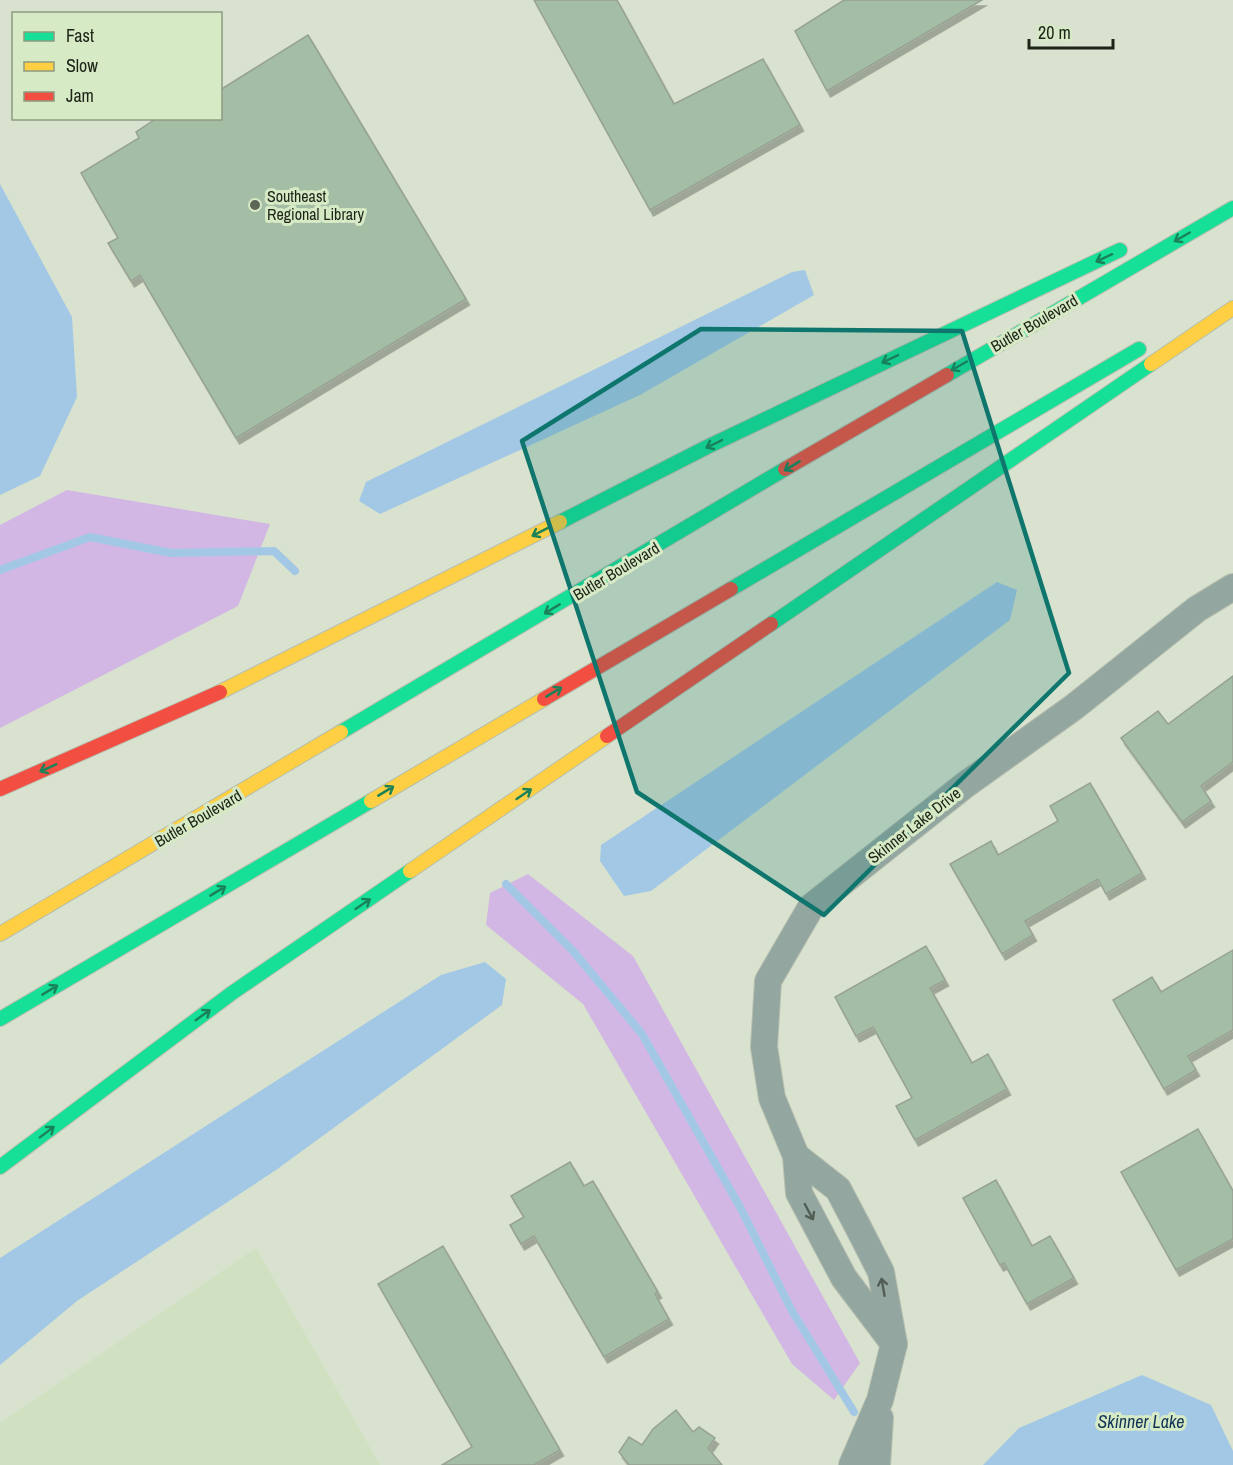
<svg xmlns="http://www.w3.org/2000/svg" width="1233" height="1465" font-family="'Archivo Narrow',sans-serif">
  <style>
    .built { fill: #d0e1c1 }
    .forest { fill: #d2b7e4 }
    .water { fill: #a3c8e6 }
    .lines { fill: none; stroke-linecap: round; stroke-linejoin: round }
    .stream { stroke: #a3c8e6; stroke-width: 8 }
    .building { fill: #a4bea5; stroke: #97a194; stroke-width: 1.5; filter: url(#shadow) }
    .street-casing { stroke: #b6beaf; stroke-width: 28 }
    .fast-casing { stroke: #b6beaf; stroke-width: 16 }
    .slow-casing { stroke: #b6beaf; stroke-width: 16 }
    .jam-casing { stroke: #b6beaf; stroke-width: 16 }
    .street { stroke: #93a6a0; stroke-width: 26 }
    .fast { stroke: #16e098; stroke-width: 14 }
    .slow { stroke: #ffcf43; stroke-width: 14 }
    .jam { stroke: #f24e42; stroke-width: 14 }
    .oneway { stroke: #1a8258 }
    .oneway2 { stroke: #525e55 }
    .marked { fill: #0f766e; fill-opacity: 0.2; stroke: #0f766e; stroke-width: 4.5; stroke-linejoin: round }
    .poi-dot { fill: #5e6657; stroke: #d7eac6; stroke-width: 2 }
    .labels { text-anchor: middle; stroke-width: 6; stroke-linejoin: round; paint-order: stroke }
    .poi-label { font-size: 16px; fill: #1d2417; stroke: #d7eac6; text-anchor: start }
    .street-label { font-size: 16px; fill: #1d2417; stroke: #d7eac6 }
    .water-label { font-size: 18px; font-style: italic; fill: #113455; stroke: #d7eac6 }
  </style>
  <defs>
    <filter id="shadow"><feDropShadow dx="3.5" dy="6" stdDeviation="0" flood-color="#0004"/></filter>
  </defs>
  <rect width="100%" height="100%" fill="#d8e2ce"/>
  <path class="built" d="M 256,1248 L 380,1465 L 0,1465 L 0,1423 Z"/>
  <g class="forest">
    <path d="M 67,490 L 270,524 L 238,606 L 0,728 L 0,525 Z"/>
    <path d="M 528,874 L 633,956 L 860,1363 L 834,1400 L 792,1364 L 583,1004 L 486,925 L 490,893 Z"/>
  </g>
  <g class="water">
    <path d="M 0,184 L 72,317 L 77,397 L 40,476 L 0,495 Z"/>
    <path d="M 805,270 L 814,295 L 640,395 L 380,514 L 359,501 L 366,482 L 792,272 Z"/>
    <path d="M 997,582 L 1017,590 L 1010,620 L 651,891 L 624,896 L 600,861 L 601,845 Z"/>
    <path d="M 485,962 L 506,979 L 502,1005 L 276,1170 L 77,1301 L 0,1365 L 0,1258 L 441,975 Z"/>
    <path d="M 1142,1375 L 1211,1405 L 1233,1451 L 1233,1465 L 983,1465 L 1019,1428 Z"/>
  </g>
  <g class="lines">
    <g class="stream">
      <path d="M 0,570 L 90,537 L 171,553 L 274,551 L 295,571"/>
      <path d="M 506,884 L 573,951 L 642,1034 L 740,1207 L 792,1311 L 854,1412"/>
    </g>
  </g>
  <g class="building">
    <path d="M 534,0 L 617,0 L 674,104 L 763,59 L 800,125 L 650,210 Z"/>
    <path d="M 844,0 L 982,0 L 827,91 L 795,31 Z"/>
    <path d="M 308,35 L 466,299 L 236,438 L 140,275 L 131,281 L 108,243 L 118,238 L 81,173 L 139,138 L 136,132 L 157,118 L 220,118 L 220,90 Z"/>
    <path d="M 1233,676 L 1233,762 L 1201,786 L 1211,801 L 1182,822 L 1121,738 L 1158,711 L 1168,724 Z"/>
    <path d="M 1090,783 L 1142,873 L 1106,894 L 1098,879 L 1025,921 L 1033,935 L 1002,954 L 950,864 L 991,841 L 998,855 L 1058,821 L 1050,806 Z"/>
    <path d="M 926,946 L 945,980 L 930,988 L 972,1063 L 988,1054 L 1007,1089 L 915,1140 L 896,1106 L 912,1098 L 873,1027 L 856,1036 L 835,997 Z"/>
    <path d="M 1233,950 L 1233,1030 L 1188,1056 L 1196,1070 L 1164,1089 L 1113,1000 L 1152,977 L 1161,992 Z"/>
    <path d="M 1198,1129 L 1233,1191 L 1233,1239 L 1176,1270 L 1121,1172 Z"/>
    <path d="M 570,1162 L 584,1186 L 593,1181 L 658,1292 L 655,1294 L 669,1319 L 604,1357 L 534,1236 L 521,1244 L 510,1225 L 524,1217 L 511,1196 Z"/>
    <path d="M 996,1180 L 1032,1246 L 1050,1236 L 1074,1278 L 1027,1304 L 1004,1263 L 1000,1265 L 963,1198 Z"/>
    <path d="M 443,1246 L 560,1450 L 534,1465 L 442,1465 L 472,1447 L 378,1284 Z"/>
    <path d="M 676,1410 L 693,1432 L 699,1427 L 715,1438 L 708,1448 L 722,1465 L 629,1465 L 619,1452 L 629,1437 L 642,1445 L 653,1429 Z"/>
  </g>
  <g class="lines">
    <defs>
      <g id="street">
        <path d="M 796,1156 L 838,1189 L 858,1227 L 881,1272 L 894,1344 L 880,1400 L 852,1465"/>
        <path d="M 894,1344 L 844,1278 L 799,1193 L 796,1156 L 772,1098 L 764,1047 L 768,981 L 811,907 L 965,785 L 1074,707 L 1197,609 L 1233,587"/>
        <path d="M 877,1465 L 880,1418"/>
      </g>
      <g id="fast">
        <path d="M 947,375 L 1233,208"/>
        <path d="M 560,522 L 707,447 L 1120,250"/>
        <path d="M 731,589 L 1139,349"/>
        <path d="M 771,624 L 1151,364"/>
        <path d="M 341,732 L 785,469"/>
        <path d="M 0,1019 L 371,801"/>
        <path d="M 0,1167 L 232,993 L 410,871"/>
      </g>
      <g id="slow">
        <path d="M 1151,364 L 1233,308"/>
        <path d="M 220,692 L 560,522"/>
        <path d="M 371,801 L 544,699"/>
        <path d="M 410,871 L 607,736"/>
        <path d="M 0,934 L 341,732"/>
      </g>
      <g id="jam">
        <path d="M 785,469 L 947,375"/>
        <path d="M 544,699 L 731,589"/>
        <path d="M 607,736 L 771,624"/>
        <path d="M 0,789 L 220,692"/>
      </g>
    </defs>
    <use href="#street" class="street-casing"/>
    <use href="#fast" class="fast-casing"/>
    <use href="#slow" class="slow-casing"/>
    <use href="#jam" class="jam-casing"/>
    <use href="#street" class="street"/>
    <use href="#fast" class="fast"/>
    <use href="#slow" class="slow"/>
    <use href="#jam" class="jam"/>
  </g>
  <defs><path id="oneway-shaft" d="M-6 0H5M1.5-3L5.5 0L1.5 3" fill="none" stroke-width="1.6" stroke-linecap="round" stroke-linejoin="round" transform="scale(1.5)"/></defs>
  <g class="oneway">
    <use href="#oneway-shaft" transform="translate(1182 237) rotate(150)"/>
    <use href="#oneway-shaft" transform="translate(1104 258) rotate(155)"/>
    <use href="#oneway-shaft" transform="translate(890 359) rotate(155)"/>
    <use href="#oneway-shaft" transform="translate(959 366) rotate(150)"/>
    <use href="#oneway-shaft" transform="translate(714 444) rotate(154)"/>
    <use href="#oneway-shaft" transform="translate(792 466) rotate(149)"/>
    <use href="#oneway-shaft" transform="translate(540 532) rotate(153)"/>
    <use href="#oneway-shaft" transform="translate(552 609) rotate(149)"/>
    <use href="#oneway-shaft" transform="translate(554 692) rotate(-31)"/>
    <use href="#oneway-shaft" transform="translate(48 768) rotate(156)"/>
    <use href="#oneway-shaft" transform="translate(386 791) rotate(-31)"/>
    <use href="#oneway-shaft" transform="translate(524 794) rotate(-34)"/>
    <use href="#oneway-shaft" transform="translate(218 891) rotate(-31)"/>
    <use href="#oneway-shaft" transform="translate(363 904) rotate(-34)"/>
    <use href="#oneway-shaft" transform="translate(50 990) rotate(-31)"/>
    <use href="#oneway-shaft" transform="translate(203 1015) rotate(-36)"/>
    <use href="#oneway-shaft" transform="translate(47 1132) rotate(-37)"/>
  </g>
  <g class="oneway2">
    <use href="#oneway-shaft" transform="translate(809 1212) rotate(62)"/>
    <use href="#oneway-shaft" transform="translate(883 1287) rotate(-100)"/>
  </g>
  <path class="marked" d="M 701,329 L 962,331 L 1069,673 L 824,915 L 637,792 L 522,441 Z"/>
  <circle class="poi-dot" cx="255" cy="205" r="6"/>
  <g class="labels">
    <g class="poi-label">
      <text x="267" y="202">Southeast<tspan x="267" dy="18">Regional Library</tspan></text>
    </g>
    <g class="street-label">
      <text transform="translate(1034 323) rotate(-30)" y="6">Butler Boulevard</text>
      <text transform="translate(616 571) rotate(-31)" y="6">Butler Boulevard</text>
      <text transform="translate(198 818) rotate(-30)" y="6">Butler Boulevard</text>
      <text transform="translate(914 825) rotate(-38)" y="6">Skinner Lake Drive</text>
    </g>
    <g class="water-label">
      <text x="1141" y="1428">Skinner Lake</text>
    </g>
  </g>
  <rect x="12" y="12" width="210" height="108" fill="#d7eac6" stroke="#8d9b80" stroke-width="1.5"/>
  <rect x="24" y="32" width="30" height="9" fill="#16e098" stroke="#8d9b80" stroke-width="1.5"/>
  <text x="66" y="42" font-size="18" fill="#1d2417">Fast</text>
  <rect x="24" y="62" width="30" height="9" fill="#ffcf43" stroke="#8d9b80" stroke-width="1.5"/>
  <text x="66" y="72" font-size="18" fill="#1d2417">Slow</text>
  <rect x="24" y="92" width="30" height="9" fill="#f24e42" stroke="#8d9b80" stroke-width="1.5"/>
  <text x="66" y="102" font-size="18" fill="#1d2417">Jam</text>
  <path d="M1029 39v9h84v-9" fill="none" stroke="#1d2417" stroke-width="3"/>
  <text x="1038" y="39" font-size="18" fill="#1d2417" stroke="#d7eac6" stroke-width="4.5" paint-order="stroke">20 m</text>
</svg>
